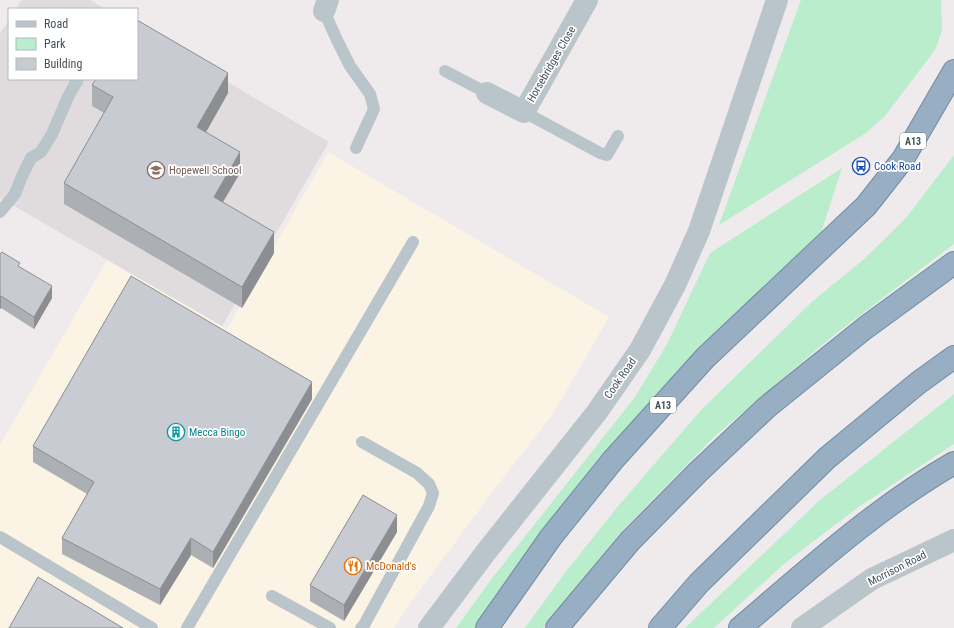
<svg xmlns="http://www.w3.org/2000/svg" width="954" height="628" font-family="'Roboto Condensed',sans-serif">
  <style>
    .commercial { fill: #fbf3e3 }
    .education { fill: #e0dcde }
    .green { fill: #b9edcb }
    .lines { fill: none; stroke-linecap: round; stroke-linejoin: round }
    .trunk-casing { stroke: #6f8ba6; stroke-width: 24 }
    .service { stroke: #bac4cb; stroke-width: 12 }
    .minor { stroke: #bac4cb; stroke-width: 22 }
    .trunk { stroke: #97aec3; stroke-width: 22 }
    .wall { fill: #acafb4 }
    .shaded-wall { fill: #8c8e92 }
    .building { fill: #c8cbd1; stroke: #8c8e92 }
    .labels { text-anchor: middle; stroke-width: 3.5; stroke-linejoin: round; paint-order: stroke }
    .shield { fill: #fff; stroke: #7c848b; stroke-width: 1 }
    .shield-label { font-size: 10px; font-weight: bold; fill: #445059 }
    .street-label { font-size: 11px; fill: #445059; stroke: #fff }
    .transit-label { font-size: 11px; fill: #164399; stroke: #fff; text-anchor: start }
    .education-label { font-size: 11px; fill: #785e54; stroke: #fff; text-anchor: start }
    .culture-label { font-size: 11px; fill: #0d838f; stroke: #fff; text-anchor: start }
    .food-label { font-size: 11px; fill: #c56008; stroke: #fff; text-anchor: start }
  </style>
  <rect width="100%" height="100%" fill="#efebec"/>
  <path class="commercial" d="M 328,152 L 609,317 L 553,414 L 497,486 L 411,602 L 394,628 L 0,628 L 0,445 L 107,260 L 227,329 Z"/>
  <g class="education">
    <path d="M 22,0 L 90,0 L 105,9 L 16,9 Z"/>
    <path d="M 9,20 L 9,79 L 137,79 L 137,28 L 329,142 L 222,326 L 0,198 L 0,33 Z"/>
  </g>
  <g class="green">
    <path d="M 801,0 L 941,0 L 942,31 L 935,50 L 885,116 L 866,133 L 719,225 Z"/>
    <path d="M 954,155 L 954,244 L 834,335 L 714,437 L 624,529 L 543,628 L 525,628 L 564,574 L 619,505 L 702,409 L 814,300 L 863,260 L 906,218 Z"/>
    <path d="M 842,168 L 819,239 L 683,374 L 487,628 L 456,628 L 493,577 L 635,397 L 667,344 L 710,253 Z"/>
    <path d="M 954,394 L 954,444 L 860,506 L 785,563 L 714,628 L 685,628 L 820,500 Z"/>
  </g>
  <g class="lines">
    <defs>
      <g id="trunk">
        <path d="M 487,628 L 551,537 L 613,460 L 705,358 L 866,206 L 903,159 L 954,71"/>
        <path d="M 557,628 L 630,541 L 698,472 L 767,407 L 865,328 L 954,263"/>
        <path d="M 660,628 L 699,583 L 827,458 L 918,383 L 954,357"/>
        <path d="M 740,628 C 808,570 876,508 954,463"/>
      </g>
    </defs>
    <use href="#trunk" class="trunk-casing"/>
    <g class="service">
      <path d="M 324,11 L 337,40 L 350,66 L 370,94 L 374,109 L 356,148"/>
      <path d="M 445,71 L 487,93"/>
      <path d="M 524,112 L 600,153 L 607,155 L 618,136"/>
      <path d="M 0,212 L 15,194 L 22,176 L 31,158 L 41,152 L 52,134 L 68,97 L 78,79"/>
      <path d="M 0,537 L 152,628"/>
      <path d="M 272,596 L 330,628"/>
      <path d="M 187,628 L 413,242"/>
      <path d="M 361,628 L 364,625 L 429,506 L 433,493 L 429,484 L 417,473 L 362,442"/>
    </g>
    <g class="minor">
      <path d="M 324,11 L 328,0"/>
      <path d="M 487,93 L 524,112 L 587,0"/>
      <path d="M 429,628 L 486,552 L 597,412 L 640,350 L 675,285 L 699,231 L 744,98 L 777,0"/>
      <path d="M 802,628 L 872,579 L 954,540"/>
    </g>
    <use href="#trunk" class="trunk"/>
  </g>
  <g class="wall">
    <path d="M 92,85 L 228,93 L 206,132 L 240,173 L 223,202 L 274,253 L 242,308 L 64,204 L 64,183 L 104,113 L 92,106 Z"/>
    <path d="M 2,252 L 20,267 L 52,298 L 34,329 L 1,308 L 0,309 Z"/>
    <path d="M 312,399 L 213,568 L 191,555 L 160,605 L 62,554 L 62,538 L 87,494 L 33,462 L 33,446 Z"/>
    <path d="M 397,532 L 344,621 L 310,601 L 310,585 Z"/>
  </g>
  <g class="shaded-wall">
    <path d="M 228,73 L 228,93 L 197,148 L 197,127 Z"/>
    <path d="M 240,152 L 240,173 L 214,217 L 214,197 Z"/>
    <path d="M 274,232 L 274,253 L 242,308 L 242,287 Z"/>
    <path d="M 52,286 L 52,298 L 34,329 L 34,317 Z"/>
    <path d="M 1,296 L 1,308 L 0,309 L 0,297 Z"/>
    <path d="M 312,382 L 312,399 L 213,568 L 213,552 Z"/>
    <path d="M 397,515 L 397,532 L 344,621 L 344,605 Z"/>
    <path d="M 191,538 L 191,555 L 160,605 L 160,589 Z"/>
  </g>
  <g class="building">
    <path d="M 137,20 L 228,73 L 197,127 L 240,152 L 214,197 L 274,232 L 242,287 L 64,183 L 113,97 L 92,85 L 96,79 L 137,79 Z"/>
    <path d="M 2,252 L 20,263 L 18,266 L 52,286 L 34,317 L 1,296 L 0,297 L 0,254 Z"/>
    <path d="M 131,276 L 312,382 L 213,552 L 191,538 L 160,589 L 62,538 L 94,482 L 33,446 Z"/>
    <path d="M 363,495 L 397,515 L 344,605 L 310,585 Z"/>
    <path d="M 38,577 L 123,628 L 9,628 Z"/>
  </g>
  <defs>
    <symbol id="bus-ring" viewBox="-11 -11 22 22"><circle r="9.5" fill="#fff" stroke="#1a4fb4" stroke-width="1.5"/><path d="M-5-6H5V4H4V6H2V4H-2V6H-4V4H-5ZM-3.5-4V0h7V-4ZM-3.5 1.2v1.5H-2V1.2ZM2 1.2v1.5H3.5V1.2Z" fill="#1a4fb4"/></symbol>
    <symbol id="school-ring" viewBox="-11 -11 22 22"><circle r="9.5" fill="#fff" stroke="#8d6e63" stroke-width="1.5"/><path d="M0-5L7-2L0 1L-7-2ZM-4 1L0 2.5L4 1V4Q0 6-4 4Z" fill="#8d6e63"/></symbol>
    <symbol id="building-ring" viewBox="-11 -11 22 22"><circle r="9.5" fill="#fff" stroke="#0f9aa8" stroke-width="1.5"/><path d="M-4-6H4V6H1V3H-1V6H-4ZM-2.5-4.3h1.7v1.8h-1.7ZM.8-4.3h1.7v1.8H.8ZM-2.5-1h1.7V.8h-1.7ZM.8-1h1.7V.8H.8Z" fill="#0f9aa8"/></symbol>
    <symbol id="restaurant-ring" viewBox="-11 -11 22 22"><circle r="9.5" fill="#fff" stroke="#e8710a" stroke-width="1.5"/><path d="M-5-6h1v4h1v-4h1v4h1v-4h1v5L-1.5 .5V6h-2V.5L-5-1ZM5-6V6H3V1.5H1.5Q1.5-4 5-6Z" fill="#e8710a"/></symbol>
  </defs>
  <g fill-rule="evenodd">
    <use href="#bus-ring" x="851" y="156" width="20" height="20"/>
    <use href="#school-ring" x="146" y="160" width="20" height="20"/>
    <use href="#building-ring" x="166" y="422" width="20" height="20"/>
    <use href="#restaurant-ring" x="343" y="556" width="20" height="20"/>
  </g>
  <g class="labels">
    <g class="shield">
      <rect x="900" y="133" width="26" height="16" rx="3"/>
      <rect x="650" y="397" width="26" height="16" rx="3"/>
    </g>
    <g class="shield-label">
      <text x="913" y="145">A13</text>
      <text x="663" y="409">A13</text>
    </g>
    <g class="street-label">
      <text transform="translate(551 64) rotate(-60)" y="4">Horsebridges Close</text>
      <text transform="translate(620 378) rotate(-55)" y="4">Cook Road</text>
      <text transform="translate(897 568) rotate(-27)" y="4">Morrison Road</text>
    </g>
    <g class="transit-label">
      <text x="874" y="170">Cook Road</text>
    </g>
    <g class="education-label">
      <text x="169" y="174">Hopewell School</text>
    </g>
    <g class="culture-label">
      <text x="189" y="436">Mecca Bingo</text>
    </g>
    <g class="food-label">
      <text x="366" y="570">McDonald's</text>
    </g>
  </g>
  <rect x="8" y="8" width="130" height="72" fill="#ffffff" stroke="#b4b9bd"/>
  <rect x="16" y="21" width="20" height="6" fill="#bac4cb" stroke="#b4b9bd"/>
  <text x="44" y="28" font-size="12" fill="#445059">Road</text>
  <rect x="16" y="38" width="20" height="12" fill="#b9edcb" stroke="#b4b9bd"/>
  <text x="44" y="48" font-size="12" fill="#445059">Park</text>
  <rect x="16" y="58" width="20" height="12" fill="#c8cbd1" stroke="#b4b9bd"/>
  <text x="44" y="68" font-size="12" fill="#445059">Building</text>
</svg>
